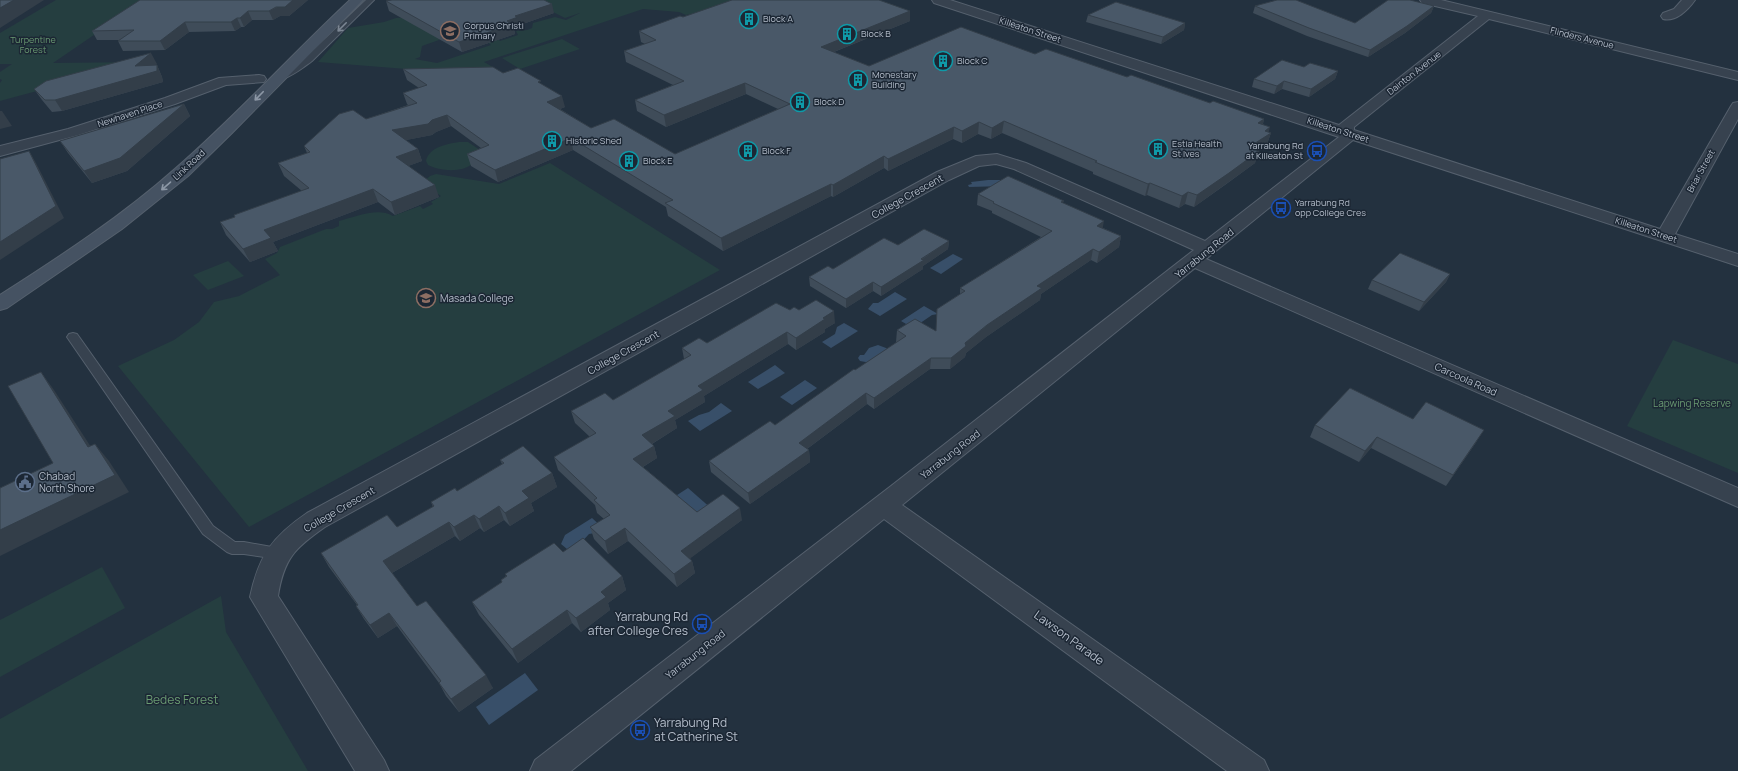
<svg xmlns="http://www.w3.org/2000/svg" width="1738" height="771" font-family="Manrope,sans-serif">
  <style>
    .green { fill: #253e40 }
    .water { fill: #384f69 }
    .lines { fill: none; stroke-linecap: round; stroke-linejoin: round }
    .lane-casing { stroke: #55606d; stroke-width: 2 }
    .street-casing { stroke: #55606d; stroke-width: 2 }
    .secondary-casing { stroke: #55606d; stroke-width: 2 }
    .lane { fill: #37424f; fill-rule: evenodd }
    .street { fill: #37424f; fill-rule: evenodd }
    .secondary { fill: #455262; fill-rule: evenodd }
    .wall { fill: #3f4c59 }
    .shaded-wall { fill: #333e49 }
    .building { fill: #495868; stroke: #333e49 }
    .oneway { stroke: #7c8693 }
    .oneway2 { stroke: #8d98a6 }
    .labels { text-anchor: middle; stroke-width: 3; stroke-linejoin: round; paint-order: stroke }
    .far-poi-label { font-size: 9px; fill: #b4bdca; stroke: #1c2734; text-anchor: start }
    .far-street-label { font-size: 9px; fill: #b4bdca; stroke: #1c2734 }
    .far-park-label { font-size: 9px; fill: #6a9b72; stroke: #1c2734 }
    .street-label { font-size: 10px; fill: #b4bdca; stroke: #1c2734 }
    .poi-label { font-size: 10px; fill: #b4bdca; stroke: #1c2734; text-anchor: start }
    .park-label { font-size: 10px; fill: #6a9b72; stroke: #1c2734 }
    .near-poi-label { font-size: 12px; fill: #b4bdca; stroke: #1c2734; text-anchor: end }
    .near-street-label { font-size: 12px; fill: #b4bdca; stroke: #1c2734 }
    .near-park-label { font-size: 12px; fill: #6a9b72; stroke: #1c2734 }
  </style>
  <rect width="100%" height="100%" fill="#23313f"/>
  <g class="green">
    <path d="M 56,0 L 145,0 L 53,63 L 144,62 L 0,101 L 0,83 L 2,80 L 0,79 L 0,72 L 12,64 L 0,64 L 0,33 Z"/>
    <path d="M 529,0 L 734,0 L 706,15 L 691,14 L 686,15 L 679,12 L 643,9 L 484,62 L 498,70 L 419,70 L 318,62 L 348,28 L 384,22 L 396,18 L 410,17 L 447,31 L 439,40 L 422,46 L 420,57 L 415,59 L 437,63 L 491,45 L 486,41 L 496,38 L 500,41 L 518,35 L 516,31 L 527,30 L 532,28 L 533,23 L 555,17 L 566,20 L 580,13 L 565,18 Z"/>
    <path d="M 562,39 L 580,49 L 520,69 L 502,58 Z"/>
    <path d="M 459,142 L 468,142 L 483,152 C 480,156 476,161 472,164 C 462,173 439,171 428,165 L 426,161 C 429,147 447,144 459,142 Z"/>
    <path d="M 550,163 L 720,270 L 249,527 L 118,366 L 174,340 L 199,322 L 214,302 L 239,296 L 280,275 L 265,259 L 277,253 L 280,247 L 326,229 L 332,229 L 339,226 L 339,221 C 356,217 377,207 393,216 L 420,206 L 423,209 L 433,204 L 431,202 L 441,196 L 422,183 L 430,176 L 436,174 L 499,184 Z"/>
    <path d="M 228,261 L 244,276 L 208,290 L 193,275 Z"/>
    <path d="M 1673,340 L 1738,364 L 1738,473 L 1627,426 Z"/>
    <path d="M 102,567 L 125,608 L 0,677 L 0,620 Z"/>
    <path d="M 221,596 L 226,632 L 308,771 L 0,771 L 0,719 Z"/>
  </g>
  <g class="water">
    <path d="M 988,180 L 1001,180 L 1005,186 L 969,187 L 968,185 L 972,184 L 971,182 Z"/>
    <path d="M 953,254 L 963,259 L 941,274 L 930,268 Z"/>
    <path d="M 895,292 L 907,299 L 880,316 L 868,309 L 873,303 L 878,303 Z"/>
    <path d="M 924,306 L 938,314 L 932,315 L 913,328 L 901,321 Z"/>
    <path d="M 844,323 L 858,331 L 831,348 L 822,342 L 835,334 L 837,327 Z"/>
    <path d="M 878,345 L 886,348 L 891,352 L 871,363 L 860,361 L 858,358 L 860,355 L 864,355 L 869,348 Z"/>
    <path d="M 775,365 L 785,373 L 758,389 L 748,382 Z"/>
    <path d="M 805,380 L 817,388 L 792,405 L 780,397 Z"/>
    <path d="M 721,403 L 732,411 L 700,431 L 688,421 L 699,415 L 709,412 Z"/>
    <path d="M 688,488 L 713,510 L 699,520 L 674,497 Z"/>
    <path d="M 592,518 L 606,531 L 589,534 C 580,543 581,547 567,549 L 561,544 L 565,535 Z"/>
    <path d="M 525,673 L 538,690 L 489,725 L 476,707 Z"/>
  </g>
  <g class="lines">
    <defs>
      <g id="lane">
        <path d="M 366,0 L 374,0 L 312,61 C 304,67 285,82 274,80 L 273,78 L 274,76 L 295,66 L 306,57 Z"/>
        <path d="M 73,333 L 77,334 L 213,526 L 235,542 L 244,542 L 283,549 L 286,553 L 283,557 L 278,559 L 244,554 L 232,554 L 227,552 L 203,534 L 67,337 L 69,334 Z"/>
      </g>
      <g id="street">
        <path d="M 932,0 L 950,0 L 1339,125 L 1478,16 L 1422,3 L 1420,0 L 1441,0 L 1738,72 L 1738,80 L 1489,19 L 1354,127 L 1354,130 L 1660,229 L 1731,106 L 1733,103 L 1738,102 L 1738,119 L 1675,234 L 1738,254 L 1738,266 L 1353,140 L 1206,259 L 1738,488 L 1738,507 L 1195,268 L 902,505 L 1264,760 L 1269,771 L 1227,771 L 884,519 L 571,771 L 530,771 L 535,760 L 891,486 L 1194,250 L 1014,169 L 996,164 L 979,166 L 949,180 L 325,527 C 295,548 284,558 278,596 L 384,760 L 389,771 L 355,771 L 250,597 C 259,555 272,537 307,513 L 937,172 L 976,156 L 997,154 L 1026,163 L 1205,241 L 1339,137 L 934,3 Z"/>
        <path d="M 1682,0 L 1695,0 C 1688,10 1676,22 1663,19 L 1661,16 L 1663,13 L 1674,9 Z"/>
        <path d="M 259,75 L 264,76 L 266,79 L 264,82 L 226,85 L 175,104 L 78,135 L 0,156 L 0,146 L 68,129 L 165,98 L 219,78 Z"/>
      </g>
      <path id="secondary" d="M 350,0 L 363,0 L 232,133 L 188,176 L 122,229 L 7,308 L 0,310 L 0,295 C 61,256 122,216 176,168 C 237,115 291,55 350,0 Z"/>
    </defs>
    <use href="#lane" class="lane-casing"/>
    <use href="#street" class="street-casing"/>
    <use href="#secondary" class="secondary-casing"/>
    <use href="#lane" class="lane"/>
    <use href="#street" class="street"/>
    <use href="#secondary" class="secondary"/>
  </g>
  <g class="wall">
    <path d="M 308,0 L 289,16 L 280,16 L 273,20 L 252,20 L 244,27 L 241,27 L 235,31 L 189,32 L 165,50 L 123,51 L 118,41 L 121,40 L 97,40 L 92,31 Z"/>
    <path d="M 386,1 L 554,13 L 520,25 L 520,27 L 514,29 L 515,34 L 462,52 L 389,11 Z"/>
    <path d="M 1255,6 L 1355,23 L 1434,6 L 1431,13 L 1405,33 L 1368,57 L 1307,36 L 1253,13 Z"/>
    <path d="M 910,11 L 910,21 L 834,52 L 869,66 L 1035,54 L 1127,77 L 1210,103 L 1264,119 L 1263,124 L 1268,132 L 1271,133 L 1267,144 L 1258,151 L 1255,163 L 1225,185 L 1194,207 L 1185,204 L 1179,208 L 1147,195 L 1145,196 L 1093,174 L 1093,172 L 1002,133 L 991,139 L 978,134 L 962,143 L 953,139 L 888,171 L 884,168 L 833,197 L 831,196 L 723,251 L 668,216 L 666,207 L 573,150 L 498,182 L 471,166 L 467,154 L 481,148 L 451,126 L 436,132 L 432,135 L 406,140 L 418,149 L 422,161 L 408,166 L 439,197 L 395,215 L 378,202 L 273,242 L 278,251 L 250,262 L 226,235 L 220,222 L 235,217 L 234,215 L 302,191 L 284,176 L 278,163 L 307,153 L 304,146 L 366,119 L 408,105 L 407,104 L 403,93 L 419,88 L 407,80 L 403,69 L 503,73 L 542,85 L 565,107 L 560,109 L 591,128 L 675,154 L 778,109 L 746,94 L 666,127 L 637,111 L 635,100 L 673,85 L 626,62 L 624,51 L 645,44 L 641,42 L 639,31 L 683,17 Z"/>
    <path d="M 1088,15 L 1185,23 L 1184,30 L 1161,44 L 1086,22 Z"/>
    <path d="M 157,64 L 155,65 L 157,65 L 162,77 L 163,82 L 62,111 L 52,112 L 42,100 L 34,89 Z"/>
    <path d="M 1304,67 L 1338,71 L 1335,79 L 1309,97 L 1282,89 L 1274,94 L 1252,87 L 1254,79 Z"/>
    <path d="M 184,104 L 190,116 L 127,171 L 92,183 L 68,153 L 60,141 Z"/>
    <path d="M 978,194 L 1063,203 L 1103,228 L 1121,236 L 1119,247 L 1097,263 L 1091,260 L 1041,294 L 1040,300 L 986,337 L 966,353 L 965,357 L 950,369 L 930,369 L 874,409 L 867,404 L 807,449 L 809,450 L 810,462 L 750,504 L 711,472 L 709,461 L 775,425 L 897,342 L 896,342 L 897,330 L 936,331 L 937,309 L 960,294 L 960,288 L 1041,237 L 992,213 L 992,211 L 977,205 Z"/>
    <path d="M 949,241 L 948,249 L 923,266 L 923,269 L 881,296 L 873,291 L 846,308 L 810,286 L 809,277 L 833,269 L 898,245 Z"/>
    <path d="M 1450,274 L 1446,282 L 1419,311 L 1368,289 L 1372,280 Z"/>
    <path d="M 790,310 L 799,310 L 835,323 L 825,329 L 825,332 L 796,350 L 788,344 L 704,396 L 705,402 L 675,420 L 677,428 L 652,444 L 654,446 L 657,458 L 643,467 L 697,512 L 742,520 L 690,558 L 692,561 L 695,573 L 677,587 L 628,541 L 608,554 L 594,539 L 590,527 L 604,519 L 597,513 L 595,505 L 558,470 L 554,457 L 590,437 L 575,423 L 571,411 L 613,400 L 684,359 L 682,348 L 707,343 Z"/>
    <path d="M 1413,419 L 1477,441 L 1446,486 L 1371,448 L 1359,462 L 1310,437 L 1315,425 Z"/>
    <path d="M 500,460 L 552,473 L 557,487 L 531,503 L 534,511 L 510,526 L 504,520 L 484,532 L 480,528 L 460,541 L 455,536 L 392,573 L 417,606 L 493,688 L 459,712 L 446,696 L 439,683 L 397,626 L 378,638 L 364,619 L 356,606 L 357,605 L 329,567 L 321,553 L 397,527 L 433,507 L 431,502 L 457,491 L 502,464 Z"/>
    <path d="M 563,552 L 622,576 L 626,590 L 608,603 L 610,610 L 581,632 L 572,623 L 518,663 L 479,615 L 472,602 L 502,582 L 501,580 L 506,576 L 505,574 Z"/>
  </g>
  <g class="shaded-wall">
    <path d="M 14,0 L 44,0 L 0,28 L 0,8 Z"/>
    <path d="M 293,0 L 308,0 L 289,16 L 280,16 L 273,20 L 269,11 Z"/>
    <path d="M 552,4 L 554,13 L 520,25 L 520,27 L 514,29 L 515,34 L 462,52 L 459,42 L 515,16 Z"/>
    <path d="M 1434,6 L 1431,13 L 1405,33 L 1368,57 L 1370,50 Z"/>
    <path d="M 248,11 L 252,20 L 244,27 L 240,18 Z"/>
    <path d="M 910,11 L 910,21 L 821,57 L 821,47 Z"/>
    <path d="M 237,18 L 241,27 L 235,31 L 231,22 Z"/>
    <path d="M 185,22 L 189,32 L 165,50 L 160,41 Z"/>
    <path d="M 1185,23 L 1184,30 L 1161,44 L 1163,37 Z"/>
    <path d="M 151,53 L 157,64 L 143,75 L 157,65 L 162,77 L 163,82 L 62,111 L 55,100 L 135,66 Z"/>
    <path d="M 1338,71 L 1335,79 L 1309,97 L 1311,89 Z"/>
    <path d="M 1284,81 L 1282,89 L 1274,94 L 1277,86 Z"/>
    <path d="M 745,83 L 746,94 L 666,127 L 664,115 Z"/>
    <path d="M 562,96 L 565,107 L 550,113 L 547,102 Z"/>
    <path d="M 184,104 L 190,116 L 127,171 L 92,183 L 84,171 Z"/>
    <path d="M 0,111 L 2,111 L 12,126 L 0,129 Z"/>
    <path d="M 447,115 L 451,126 L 436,132 L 432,135 L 396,142 L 392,130 Z"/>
    <path d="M 1264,119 L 1261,130 L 1258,123 Z"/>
    <path d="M 1004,121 L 1002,133 L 991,139 L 992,128 Z"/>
    <path d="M 979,122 L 978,134 L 962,143 L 962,131 Z"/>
    <path d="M 954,127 L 953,139 L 888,171 L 888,159 Z"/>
    <path d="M 1270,127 L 1268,135 L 1271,133 L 1267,144 L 1246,159 L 1249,147 L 1265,131 Z"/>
    <path d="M 571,138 L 573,150 L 498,182 L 495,170 Z"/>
    <path d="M 418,149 L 422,161 L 400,169 L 396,157 Z"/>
    <path d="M 29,151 L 36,163 L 64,218 L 0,260 L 0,242 Z"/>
    <path d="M 1259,151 L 1255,163 L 1194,207 L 1197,195 Z"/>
    <path d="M 884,156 L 884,168 L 833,197 L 833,185 Z"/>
    <path d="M 1150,183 L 1147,195 L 1145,196 L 1148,184 Z"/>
    <path d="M 831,184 L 831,196 L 723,251 L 721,238 Z"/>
    <path d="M 435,185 L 439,197 L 395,215 L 391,202 Z"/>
    <path d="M 373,189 L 378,202 L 273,242 L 278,251 L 250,262 L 243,249 L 264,230 Z"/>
    <path d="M 1188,192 L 1185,204 L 1179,208 L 1182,196 Z"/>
    <path d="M 1104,221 L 1102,232 L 1097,226 Z"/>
    <path d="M 1121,236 L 1119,247 L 1097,263 L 1099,252 Z"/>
    <path d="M 949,241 L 948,249 L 923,266 L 923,269 L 881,296 L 881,287 Z"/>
    <path d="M 1093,249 L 1091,260 L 1041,294 L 1040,300 L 986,337 L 966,353 L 965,357 L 950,369 L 951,358 L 965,343 L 1037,286 Z"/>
    <path d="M 1450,274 L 1446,282 L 1419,311 L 1424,302 Z"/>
    <path d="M 873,282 L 873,291 L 846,308 L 846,299 Z"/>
    <path d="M 834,311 L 835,323 L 825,329 L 825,332 L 796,350 L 796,338 L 823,318 Z"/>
    <path d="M 787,332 L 788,344 L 704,396 L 705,402 L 675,420 L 677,428 L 645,448 L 642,435 L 668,411 L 698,386 Z"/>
    <path d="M 931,358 L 930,369 L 874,409 L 874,398 Z"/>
    <path d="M 41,372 L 54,390 L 102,464 L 88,447 Z"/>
    <path d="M 866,393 L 867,404 L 800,454 L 799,443 Z"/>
    <path d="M 1484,430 L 1477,441 L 1446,486 L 1453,475 Z"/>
    <path d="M 1377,437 L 1371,448 L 1359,462 L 1365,451 Z"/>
    <path d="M 95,444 L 109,461 L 129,492 L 0,556 L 0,530 Z"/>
    <path d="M 654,446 L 657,458 L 636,471 L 633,459 Z"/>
    <path d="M 809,450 L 810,462 L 750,504 L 748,493 Z"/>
    <path d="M 552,473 L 557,487 L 531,503 L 534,511 L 510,526 L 505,513 L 522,491 Z"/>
    <path d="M 499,506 L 504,520 L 484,532 L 479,519 Z"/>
    <path d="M 740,508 L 742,520 L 684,563 L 681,551 Z"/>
    <path d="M 474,515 L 480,528 L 460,541 L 454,527 Z"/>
    <path d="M 449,522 L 455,536 L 390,574 L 383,561 Z"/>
    <path d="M 625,528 L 628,541 L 608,554 L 605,541 Z"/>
    <path d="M 692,561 L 695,573 L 677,587 L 674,574 Z"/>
    <path d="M 622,576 L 626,590 L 608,603 L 610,610 L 581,632 L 576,618 L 601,592 Z"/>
    <path d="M 567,610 L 572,623 L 518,663 L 512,649 Z"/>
    <path d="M 389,613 L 397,626 L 378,638 L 370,625 Z"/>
    <path d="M 486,675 L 493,688 L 459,712 L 451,699 Z"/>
  </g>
  <g class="building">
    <path d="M 0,0 L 14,0 L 0,8 Z"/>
    <path d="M 140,0 L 293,0 L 285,7 L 276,7 L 269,11 L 248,11 L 240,18 L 237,18 L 231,22 L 185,22 L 160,41 L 118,41 L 134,30 L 92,31 Z"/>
    <path d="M 392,0 L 544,0 L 552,4 L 515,16 L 518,17 L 507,21 L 513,24 L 459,42 L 386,1 Z"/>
    <path d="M 732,0 L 879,0 L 910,11 L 821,47 L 869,66 L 961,27 L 1035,54 L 1046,49 L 1127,77 L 1131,75 L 1210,103 L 1213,101 L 1264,119 L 1258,123 L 1270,127 L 1265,131 L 1271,133 L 1249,147 L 1259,151 L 1229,173 L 1197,195 L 1188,192 L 1182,196 L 1150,183 L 1148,184 L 1095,162 L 1097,161 L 1004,121 L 992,128 L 979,122 L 962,131 L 954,127 L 888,159 L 884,156 L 833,185 L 831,184 L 721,238 L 665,203 L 673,200 L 571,138 L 495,170 L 467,154 L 489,145 L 447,115 L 432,120 L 428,124 L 392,130 L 418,149 L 396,157 L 435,185 L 391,202 L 373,189 L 264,230 L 271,238 L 243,249 L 220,222 L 235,217 L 234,215 L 309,188 L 278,163 L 310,152 L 304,146 L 339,114 L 353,110 L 366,119 L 417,103 L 403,93 L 427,85 L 403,69 L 493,67 L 503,73 L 518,68 L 541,81 L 538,82 L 562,96 L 547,102 L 591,128 L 614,119 L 675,154 L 790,104 L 745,83 L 664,115 L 635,100 L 684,81 L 624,51 L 656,40 L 639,31 L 680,16 L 683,17 Z"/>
    <path d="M 1277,0 L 1296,0 L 1355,23 L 1388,0 L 1410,0 L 1434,6 L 1407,26 L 1370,50 L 1309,28 L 1255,6 Z"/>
    <path d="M 1116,2 L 1185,23 L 1163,37 L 1088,15 Z"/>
    <path d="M 151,53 L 135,66 L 157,65 L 157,71 L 55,100 L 45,100 L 34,89 L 46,81 Z"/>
    <path d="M 1282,60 L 1304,67 L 1310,63 L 1338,71 L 1311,89 L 1284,81 L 1277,86 L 1254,79 Z"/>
    <path d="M 184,104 L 120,158 L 84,171 L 60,141 Z"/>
    <path d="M 29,151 L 56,206 L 0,242 L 0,159 Z"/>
    <path d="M 1008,176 L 1064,201 L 1061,202 L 1104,221 L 1097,226 L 1121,236 L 1099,252 L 1093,249 L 1037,286 L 1042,288 L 987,325 L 965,343 L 966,346 L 951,358 L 931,358 L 874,398 L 866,393 L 799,443 L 809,450 L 748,493 L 709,461 L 770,421 L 775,425 L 854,369 L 855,370 L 906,336 L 897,330 L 915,319 L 936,331 L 937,309 L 965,291 L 960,288 L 1052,231 L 993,203 L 994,202 L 978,194 Z"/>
    <path d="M 924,229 L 949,241 L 921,259 L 924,260 L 881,287 L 873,282 L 846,299 L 809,277 L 828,266 L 833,269 L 884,238 L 898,245 Z"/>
    <path d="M 1400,253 L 1450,274 L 1424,302 L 1372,280 Z"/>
    <path d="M 816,300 L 834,311 L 823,318 L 825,319 L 796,338 L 787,332 L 698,386 L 703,390 L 668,411 L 675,416 L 642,435 L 654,446 L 633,459 L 697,512 L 723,494 L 740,508 L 681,551 L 692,561 L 674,574 L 625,528 L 605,541 L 590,527 L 610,515 L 594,500 L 597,498 L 554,457 L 596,433 L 571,411 L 605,393 L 613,400 L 691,355 L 682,348 L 699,338 L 707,343 L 776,303 L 790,310 L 794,307 L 799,310 Z"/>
    <path d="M 41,372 L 88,447 L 95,444 L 115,475 L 0,530 L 0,488 L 53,463 L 8,386 Z"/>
    <path d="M 1350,388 L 1413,419 L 1426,402 L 1484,430 L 1453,475 L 1377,437 L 1365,451 L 1315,425 Z"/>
    <path d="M 523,446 L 552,473 L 522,491 L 529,498 L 505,513 L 499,506 L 479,519 L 474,515 L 454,527 L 449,522 L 383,561 L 417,606 L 426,601 L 486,675 L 451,699 L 439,683 L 441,681 L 389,613 L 370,625 L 356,606 L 358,605 L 321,553 L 387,515 L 397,527 L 434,506 L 431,502 L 455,488 L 457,491 L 504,463 L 500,460 Z"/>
    <path d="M 583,538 L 622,576 L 601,592 L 606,597 L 576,618 L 567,610 L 512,649 L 472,602 L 502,582 L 501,580 L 507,576 L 505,574 L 554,543 L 563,552 Z"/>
  </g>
  <defs><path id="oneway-shaft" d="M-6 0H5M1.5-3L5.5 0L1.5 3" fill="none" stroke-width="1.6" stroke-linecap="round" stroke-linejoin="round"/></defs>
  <use class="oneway" href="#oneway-shaft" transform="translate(342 27) rotate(135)"/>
  <g class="oneway2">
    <use href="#oneway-shaft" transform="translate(259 96) rotate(134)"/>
    <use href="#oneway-shaft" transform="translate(166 186) rotate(139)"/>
  </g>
  <defs>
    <symbol id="building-ring" viewBox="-11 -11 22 22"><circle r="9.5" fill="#1c2734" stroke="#0f9aa8" stroke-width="1.5"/><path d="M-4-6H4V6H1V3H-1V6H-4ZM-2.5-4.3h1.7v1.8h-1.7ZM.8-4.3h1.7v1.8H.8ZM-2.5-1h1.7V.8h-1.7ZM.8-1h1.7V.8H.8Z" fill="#0f9aa8"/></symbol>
    <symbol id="school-ring" viewBox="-11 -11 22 22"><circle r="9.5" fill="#1c2734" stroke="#8d6e63" stroke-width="1.5"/><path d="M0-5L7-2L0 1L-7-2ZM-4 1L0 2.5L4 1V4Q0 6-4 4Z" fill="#8d6e63"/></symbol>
    <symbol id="bus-ring" viewBox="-11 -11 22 22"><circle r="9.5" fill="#1c2734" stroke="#1a4fb4" stroke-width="1.5"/><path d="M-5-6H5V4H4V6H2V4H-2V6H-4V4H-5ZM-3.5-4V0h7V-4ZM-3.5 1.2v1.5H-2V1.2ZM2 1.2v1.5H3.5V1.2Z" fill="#1a4fb4"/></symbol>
    <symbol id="civic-ring" viewBox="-11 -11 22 22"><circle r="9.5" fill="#1c2734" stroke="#5c6f8a" stroke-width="1.5"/><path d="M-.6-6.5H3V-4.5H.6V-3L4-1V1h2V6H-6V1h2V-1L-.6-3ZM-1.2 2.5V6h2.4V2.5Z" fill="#5c6f8a"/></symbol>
  </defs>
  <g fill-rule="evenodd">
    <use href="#building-ring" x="738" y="8" width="22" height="22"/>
    <use href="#school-ring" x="439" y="20" width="22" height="22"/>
    <use href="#building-ring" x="836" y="23" width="22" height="22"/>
    <use href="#building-ring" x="932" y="50" width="22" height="22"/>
    <use href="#building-ring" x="847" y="69" width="22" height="22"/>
    <use href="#building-ring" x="789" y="91" width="22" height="22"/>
    <use href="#building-ring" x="541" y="130" width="22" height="22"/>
    <use href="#building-ring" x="1147" y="138" width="22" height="22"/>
    <use href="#building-ring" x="737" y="140" width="22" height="22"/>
    <use href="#bus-ring" x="1306" y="140" width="22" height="22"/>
    <use href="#building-ring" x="618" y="150" width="22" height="22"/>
    <use href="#bus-ring" x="1270" y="197" width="22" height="22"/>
    <use href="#school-ring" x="415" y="287" width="22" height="22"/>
    <use href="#civic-ring" x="14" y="471" width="22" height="22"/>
    <use href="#bus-ring" x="691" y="613" width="22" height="22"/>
    <use href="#bus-ring" x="629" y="719" width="22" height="22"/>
  </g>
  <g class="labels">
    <g class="far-poi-label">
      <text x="763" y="22">Block A</text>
      <text x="464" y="29">Corpus Christi<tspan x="464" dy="10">Primary</tspan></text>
      <text x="861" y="37">Block B</text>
      <text x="957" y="64">Block C</text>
      <text x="872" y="78">Monestary<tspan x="872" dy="10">Building</tspan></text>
      <text x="814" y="105">Block D</text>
      <text x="566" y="144">Historic Shed</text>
      <text x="1172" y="147">Estia Health<tspan x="1172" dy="10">St Ives</tspan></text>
      <text x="1303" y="149" text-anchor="end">Yarrabung Rd<tspan x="1303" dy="10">at Killeaton St</tspan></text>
      <text x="762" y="154">Block F</text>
      <text x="643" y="164">Block E</text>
      <text x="1295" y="206">Yarrabung Rd<tspan x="1295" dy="10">opp College Cres</tspan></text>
    </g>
    <g class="far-street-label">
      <text transform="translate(1030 30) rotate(18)" y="3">Killeaton Street</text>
      <text transform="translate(1582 38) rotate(14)" y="3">Flinders Avenue</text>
      <text transform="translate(1414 73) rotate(-38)" y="3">Dainton Avenue</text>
      <text transform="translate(130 114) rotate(-18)" y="3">Newhaven Place</text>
      <text transform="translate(1338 130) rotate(18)" y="3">Killeaton Street</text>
      <text transform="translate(189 165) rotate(-43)" y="3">Link Road</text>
      <text transform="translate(1701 171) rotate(-61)" y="3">Briar Street</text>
      <text transform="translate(1646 230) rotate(18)" y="3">Killeaton Street</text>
    </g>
    <g class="far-park-label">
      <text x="33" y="43">Turpentine<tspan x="33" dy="10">Forest</tspan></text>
    </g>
    <g class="street-label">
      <text transform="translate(907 196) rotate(-29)" y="4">College Crescent</text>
      <text transform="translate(1204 253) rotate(-39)" y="4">Yarrabung Road</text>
      <text transform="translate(623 352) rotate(-29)" y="4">College Crescent</text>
      <text transform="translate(1466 379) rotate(24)" y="4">Carcoola Road</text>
      <text transform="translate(950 454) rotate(-38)" y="4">Yarrabung Road</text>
      <text transform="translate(339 509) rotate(-30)" y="4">College Crescent</text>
      <text transform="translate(695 654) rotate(-38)" y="4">Yarrabung Road</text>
    </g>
    <g class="poi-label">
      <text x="440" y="302">Masada College</text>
      <text x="39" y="480">Chabad<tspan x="39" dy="12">North Shore</tspan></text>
    </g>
    <g class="park-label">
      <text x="1692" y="407">Lapwing Reserve</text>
    </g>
    <g class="near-poi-label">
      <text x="688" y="621">Yarrabung Rd<tspan x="688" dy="14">after College Cres</tspan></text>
      <text x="654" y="727" text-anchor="start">Yarrabung Rd<tspan x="654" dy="14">at Catherine St</tspan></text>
    </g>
    <g class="near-street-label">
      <text transform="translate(1069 638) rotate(36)" y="4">Lawson Parade</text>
    </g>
    <g class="near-park-label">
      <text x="182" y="704">Bedes Forest</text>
    </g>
  </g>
</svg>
